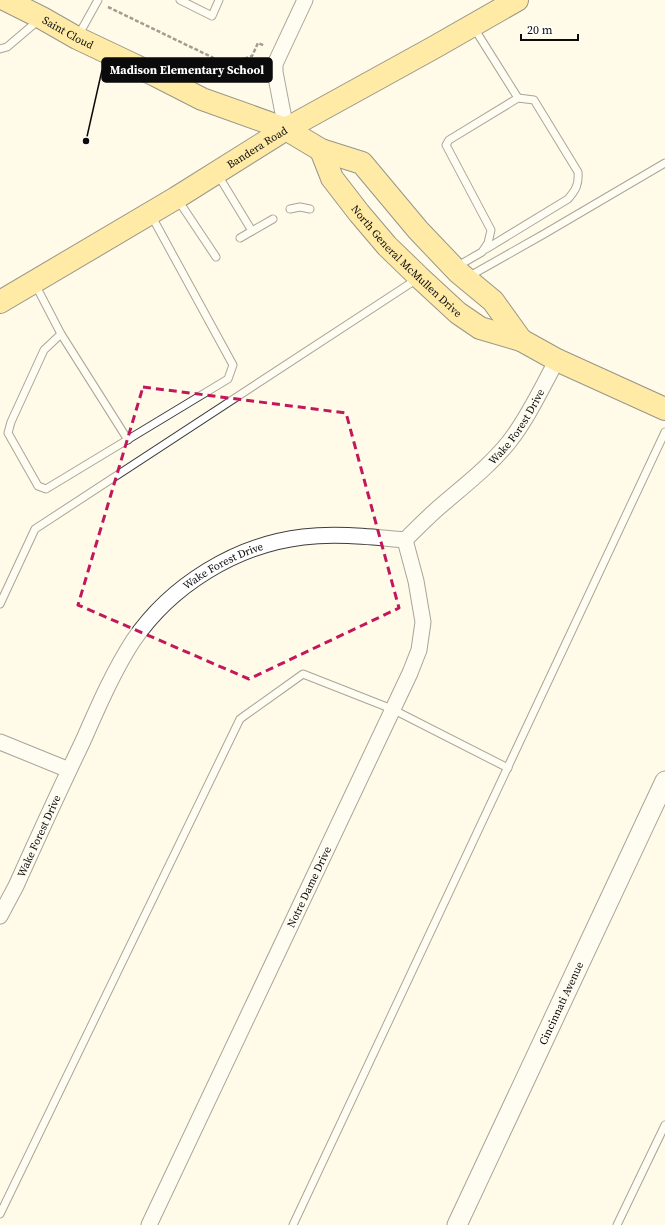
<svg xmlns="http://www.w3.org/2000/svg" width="665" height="1225" font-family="'Source Serif 4',serif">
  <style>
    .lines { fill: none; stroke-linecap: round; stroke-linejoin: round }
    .service-casing { stroke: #3e3e3e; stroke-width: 9 }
    .minor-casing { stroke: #3e3e3e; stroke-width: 17 }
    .tertiary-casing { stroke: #3e3e3e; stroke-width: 21 }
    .primary-casing { stroke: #1c1c1c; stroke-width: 24 }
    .path { stroke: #2d2d2d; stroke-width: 2.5; stroke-dasharray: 4 2; stroke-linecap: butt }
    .service { stroke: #fff; stroke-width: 7 }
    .minor { stroke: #fff; stroke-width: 15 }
    .tertiary { stroke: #fff; stroke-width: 19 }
    .primary { stroke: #ffd858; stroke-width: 22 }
    .marked { fill: none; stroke: #c2185b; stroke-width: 3; stroke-dasharray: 8 5; stroke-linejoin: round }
    .labels { text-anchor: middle; stroke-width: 4; stroke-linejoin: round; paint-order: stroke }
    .street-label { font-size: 11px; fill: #0b0b0b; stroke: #fff }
    .leader { fill: none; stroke: #0b0b0b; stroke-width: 1.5 }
    .callout-dot { fill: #0b0b0b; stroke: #fff; stroke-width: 1.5 }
    .callout { fill: #0b0b0b; stroke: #0b0b0b; stroke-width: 1.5 }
    .callout-label { font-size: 12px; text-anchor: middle; font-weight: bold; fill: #fff }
  </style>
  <rect width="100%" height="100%" fill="#fffbe8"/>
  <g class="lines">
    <defs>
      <g id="service">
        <path d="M 180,0 L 212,16 L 219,0"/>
        <path d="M 78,36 L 98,0"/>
        <path d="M 0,49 L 7,47 L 40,19"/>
        <path d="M 218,175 L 252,231 L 273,219"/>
        <path d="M 178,200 L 216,257"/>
        <path d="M 290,209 L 300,207 L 310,209"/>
        <path d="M 240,238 L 252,231"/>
        <path d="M 486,249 L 568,199 C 576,190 579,184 578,172 L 534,100 L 518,98"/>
        <path d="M 456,267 L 482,252 L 488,243 L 491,230 L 446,145 L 449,140 L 518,98 L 474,28"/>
        <path d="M 468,277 L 544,234 L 665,163"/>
        <path d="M 35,284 L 61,334 L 44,350 L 11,422 L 8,433 L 38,486 L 46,489 L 228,379 L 233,365 L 151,215"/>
        <path d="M 61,334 L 128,440"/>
        <path d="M 0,604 L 35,529 L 417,279"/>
        <path d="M 0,1214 L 240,719 L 303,674 L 392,709 L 508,768"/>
        <path d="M 293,1225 L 665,432"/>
        <path d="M 617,1225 L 665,1125"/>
      </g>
      <g id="minor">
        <path d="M 286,129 L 275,72 L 275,64 L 305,0"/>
        <path d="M 0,742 L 69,770"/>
        <path id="s1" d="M 0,916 L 16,886 C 38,837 60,789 83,741 C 98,707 113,672 133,641 C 171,585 236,545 303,537 C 337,533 371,537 405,540 C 415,530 425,520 436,510 C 461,488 488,468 509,442 C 528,418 542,387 557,360"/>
        <path id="s2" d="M 149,1225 L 410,673 L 419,650 L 423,622 L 416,581 L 405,540"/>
      </g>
      <g id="tertiary">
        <path id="s3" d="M 457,1225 L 665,781"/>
      </g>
      <g id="primary">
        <path id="s4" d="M 6,0 L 42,18 L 77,38 L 155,75 L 202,99 L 286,129 L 321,150 L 362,163 L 418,230 L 458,272 L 493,301 L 521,340"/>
        <path id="s5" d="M 321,150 L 332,178 L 359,213 L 387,246 L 419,277 L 458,313 L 480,328 L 521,340 L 557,360 L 665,409"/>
        <path id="s6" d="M 0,302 L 176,198 L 286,129 L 433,48 L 517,0"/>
      </g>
    </defs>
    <use href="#service" class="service-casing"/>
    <use href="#minor" class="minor-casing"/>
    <use href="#tertiary" class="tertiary-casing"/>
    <use href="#primary" class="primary-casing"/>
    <g class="path">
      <path d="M 108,7 L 224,63 L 233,63 L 252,56 L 258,43 L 265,46"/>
      <path d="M 233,63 L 236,82"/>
    </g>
    <use href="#service" class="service"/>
    <use href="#minor" class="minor"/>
    <use href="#tertiary" class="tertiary"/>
    <use href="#primary" class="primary"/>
  </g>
  <path d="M0 0H665V1225H0ZM 143,387 L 346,413 L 399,608 L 249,679 L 78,605 Z" fill="#fffbe8" fill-opacity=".55" fill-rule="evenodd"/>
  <path class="marked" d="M 143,387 L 346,413 L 399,608 L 249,679 L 78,605 Z"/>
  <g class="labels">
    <g class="street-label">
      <text dy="4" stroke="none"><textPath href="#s4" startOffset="70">Saint Cloud</textPath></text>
      <text dy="4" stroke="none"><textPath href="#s6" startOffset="300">Bandera Road</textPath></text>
      <text dy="4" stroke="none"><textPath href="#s5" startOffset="142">North General McMullen Drive</textPath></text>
      <text dy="4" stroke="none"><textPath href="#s1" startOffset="773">Wake Forest Drive</textPath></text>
      <text dy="4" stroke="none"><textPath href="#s1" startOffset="425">Wake Forest Drive</textPath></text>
      <text dy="4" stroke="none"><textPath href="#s1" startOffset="89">Wake Forest Drive</textPath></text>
      <text dy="4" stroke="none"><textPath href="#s2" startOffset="374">Notre Dame Drive</textPath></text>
      <text dy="4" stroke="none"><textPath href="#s3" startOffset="245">Cincinnati Avenue</textPath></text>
    </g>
  </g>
  <path class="leader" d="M86 141L102 70"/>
  <circle class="callout-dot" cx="86" cy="141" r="4"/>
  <rect class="callout" x="102" y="58" width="170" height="24" rx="4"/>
  <g class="callout-label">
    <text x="187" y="74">Madison Elementary School</text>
  </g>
  <path d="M521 34v6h57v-6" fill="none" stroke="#0b0b0b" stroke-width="2"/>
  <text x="527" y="34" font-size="12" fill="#0b0b0b" stroke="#ffffff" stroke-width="3" paint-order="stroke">20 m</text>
</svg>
